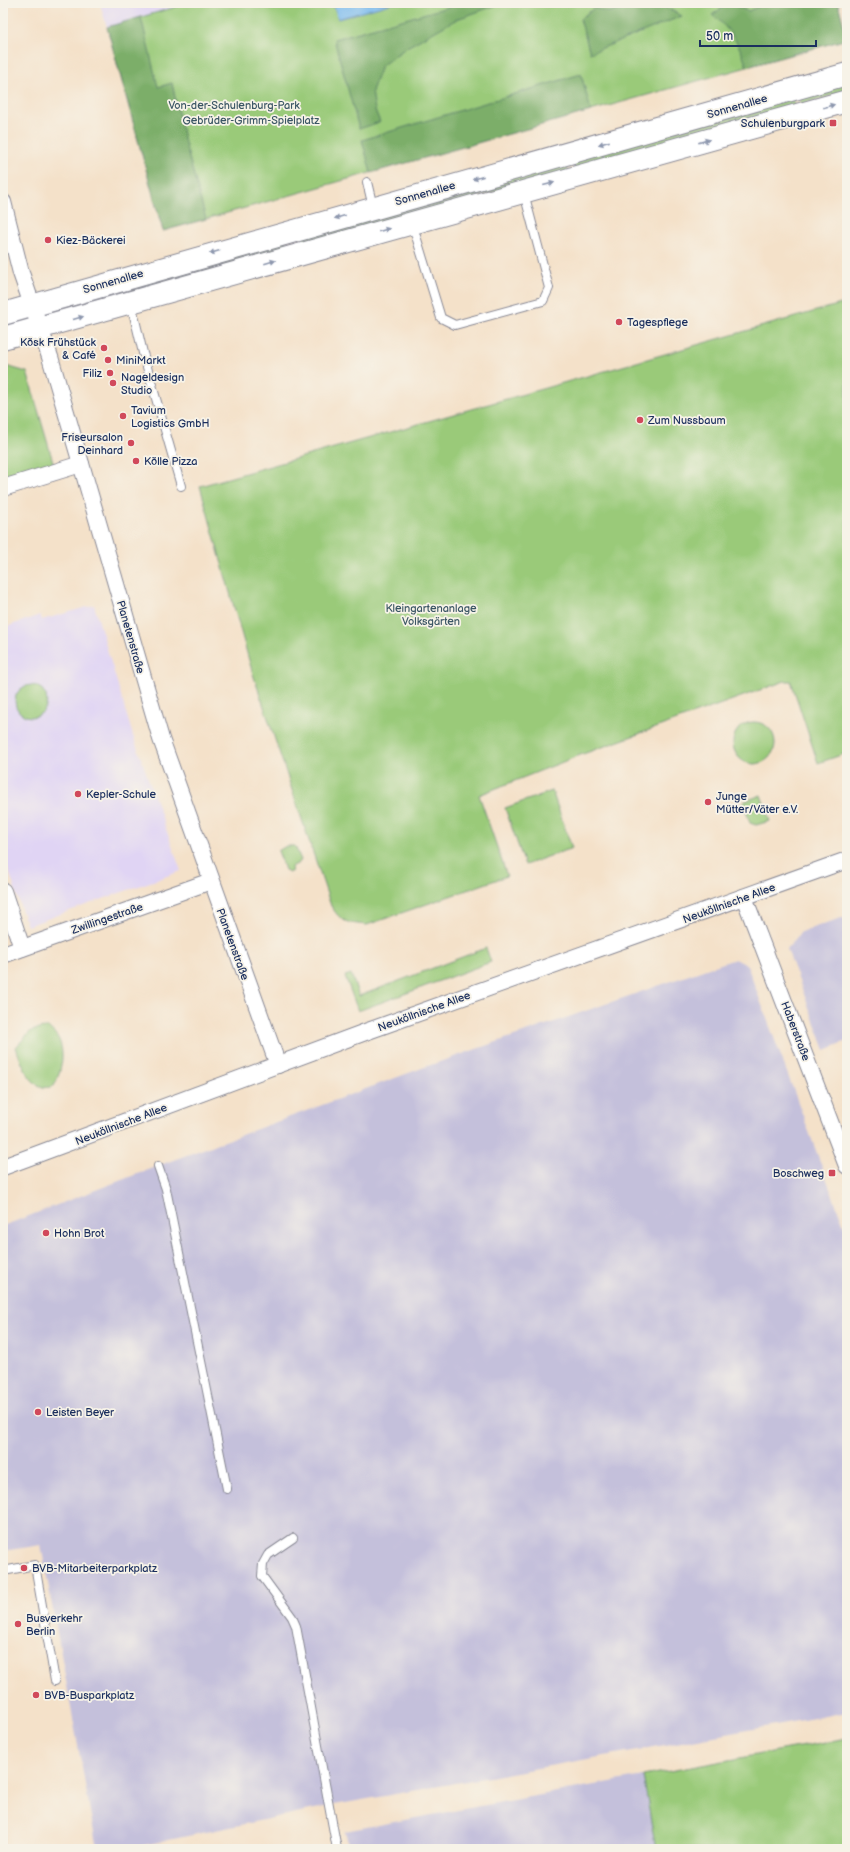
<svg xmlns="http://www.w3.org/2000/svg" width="850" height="1852" font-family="'Balsamiq Sans',sans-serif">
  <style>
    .built { fill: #e0d4f4 }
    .industrial { fill: #c4c0db }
    .green { fill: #9aca79; stroke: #5a7c6c }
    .forest { fill: #7bae69; stroke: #4b6e64 }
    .water { fill: #7bbbef; stroke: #4b75a6 }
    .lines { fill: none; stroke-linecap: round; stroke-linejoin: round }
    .service-casing { stroke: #888894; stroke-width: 10 }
    .minor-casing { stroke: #888894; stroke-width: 18 }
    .secondary-casing { stroke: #888894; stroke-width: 24 }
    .service { stroke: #fff; stroke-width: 8 }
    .minor { stroke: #fff; stroke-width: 16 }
    .secondary { stroke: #fff; stroke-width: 22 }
    .oneway { fill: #8d97ae }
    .poi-dot { fill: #d1495b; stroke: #f7f3e8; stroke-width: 1.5 }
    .labels { text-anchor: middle; stroke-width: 3.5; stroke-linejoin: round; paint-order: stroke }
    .park-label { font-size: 11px; fill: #3b5665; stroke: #f7f3e8 }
    .street-label { font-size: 11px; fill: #1b2f5e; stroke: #f7f3e8 }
    .poi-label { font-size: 11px; fill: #1b2f5e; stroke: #f7f3e8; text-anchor: start }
  </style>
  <rect width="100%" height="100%" fill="#f7f3e8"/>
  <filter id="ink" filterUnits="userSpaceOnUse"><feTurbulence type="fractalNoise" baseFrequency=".025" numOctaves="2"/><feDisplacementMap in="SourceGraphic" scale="8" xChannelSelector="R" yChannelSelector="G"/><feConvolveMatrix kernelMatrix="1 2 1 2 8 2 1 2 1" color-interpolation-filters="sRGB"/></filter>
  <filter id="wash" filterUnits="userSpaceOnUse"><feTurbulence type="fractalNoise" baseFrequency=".012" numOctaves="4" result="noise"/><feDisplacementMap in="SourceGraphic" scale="16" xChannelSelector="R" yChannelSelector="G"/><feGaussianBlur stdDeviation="0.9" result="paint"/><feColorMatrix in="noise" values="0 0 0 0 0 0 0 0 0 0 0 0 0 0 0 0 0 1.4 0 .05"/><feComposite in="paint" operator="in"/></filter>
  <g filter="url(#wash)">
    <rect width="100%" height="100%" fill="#f4e1c9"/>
    <g class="built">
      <path d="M 100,3 L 189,3 L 107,27 Z"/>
      <path d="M 94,605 L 133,736 L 181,871 L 27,926 L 3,853 L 3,628 L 40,615 L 42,620 Z"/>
    </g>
    <g class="industrial">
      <path d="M 847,916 L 847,1041 L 825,1050 L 787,949 L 801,932 Z"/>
      <path d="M 735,959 L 747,965 L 847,1234 L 847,1712 L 329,1806 L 126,1849 L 97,1849 L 41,1545 L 3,1551 L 3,1226 L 168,1162 L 425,1067 Z"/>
      <path d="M 643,1776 L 656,1849 L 349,1849 L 345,1831 Z"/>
    </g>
    <g class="green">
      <path d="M 189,3 L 838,3 L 847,39 L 163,231 L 107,27 Z"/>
      <path d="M 846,83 L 847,91 L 801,104 L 799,96 Z"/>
      <path d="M 792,98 L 795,107 L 575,169 L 572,159 Z"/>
      <path d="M 565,161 L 568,171 L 305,245 L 302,235 Z"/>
      <path d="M 286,239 L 289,250 L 66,313 L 63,302 Z"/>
      <path d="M 841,304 L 847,323 L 847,753 L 818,763 L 791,681 L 785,681 L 583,754 L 479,795 L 507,876 L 367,925 C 347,923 342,923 331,906 L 252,671 L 200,486 Z"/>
      <path d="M 6,366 L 27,372 L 54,465 L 3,480 L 3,367 Z"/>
      <circle cx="31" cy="701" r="16"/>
      <circle cx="754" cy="743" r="21"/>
      <path d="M 552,791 L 572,848 L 525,865 L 505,808 Z"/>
      <path d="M 761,795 L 770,821 L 756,825 L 750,823 L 743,802 Z"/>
      <path d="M 286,846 L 295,846 L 301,860 L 299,863 L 291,867 L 292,871 L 288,873 L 285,870 L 278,851 Z"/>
      <path d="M 486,948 L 491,962 L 358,1011 L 345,976 L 351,974 L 359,996 Z"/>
      <path d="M 48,1027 C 51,1030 56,1034 58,1038 C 66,1053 61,1072 54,1086 C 32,1095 21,1062 16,1047 L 31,1031 Z"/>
      <path d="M 847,1738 L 847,1849 L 656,1849 L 643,1776 Z"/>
    </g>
    <g class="forest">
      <path d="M 462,3 L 503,3 L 457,19 L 407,47 L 381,66 L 372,91 L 375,110 L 380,122 L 359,129 L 334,39 Z"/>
      <path d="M 729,3 L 735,3 L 738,7 L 748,11 L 760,6 L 763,3 L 838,3 L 847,39 L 747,67 C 740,45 731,29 712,15 Z"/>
      <path d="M 660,4 L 682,16 L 590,53 L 580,19 L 594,8 L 608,12 Z"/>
      <path d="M 141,17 L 158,87 L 172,83 L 185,143 L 206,219 L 163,231 L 107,27 Z"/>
      <path d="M 581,74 L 591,111 L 371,173 L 362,140 Z"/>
    </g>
    <path class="water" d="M 333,3 L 393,3 L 338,19 Z"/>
  </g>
  <g filter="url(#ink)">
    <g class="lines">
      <defs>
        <g id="service">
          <path d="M 367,182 L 373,207"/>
          <path d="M 412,223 L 441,318 L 455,325 L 543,301 L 549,288 L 524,193"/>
          <path d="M 131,303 L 143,353 L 181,486"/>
          <path d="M 158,1166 L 166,1189 L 227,1489"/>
          <path d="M 293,1538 L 268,1555 L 263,1564 L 262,1576 L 292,1617 L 296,1626 L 337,1849"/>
          <path d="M 3,1571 L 35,1565 L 55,1681"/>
        </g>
        <g id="minor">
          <path d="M 3,202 L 21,273 L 50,357 L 161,739 L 278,1065"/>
          <path d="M 3,488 L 81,464"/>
          <path d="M 3,891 L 22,948"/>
          <path d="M 744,897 L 847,1166"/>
          <path d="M 3,955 L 211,881"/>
          <path d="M 3,1167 L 368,1031 L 847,860"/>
        </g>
        <g id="secondary">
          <path d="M 3,314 L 847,74"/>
          <path d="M 3,338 L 847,101"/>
        </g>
      </defs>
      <use href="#service" class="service-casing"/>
      <use href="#minor" class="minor-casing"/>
      <use href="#secondary" class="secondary-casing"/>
      <use href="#service" class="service"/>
      <use href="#minor" class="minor"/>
      <use href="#secondary" class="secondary"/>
    </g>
    <defs><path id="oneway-solid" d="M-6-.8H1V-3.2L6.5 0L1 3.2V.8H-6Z"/></defs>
    <g class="oneway">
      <use href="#oneway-solid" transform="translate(829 106) rotate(-16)"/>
      <use href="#oneway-solid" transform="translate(704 141) rotate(-16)"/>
      <use href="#oneway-solid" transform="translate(604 143) rotate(164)"/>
      <use href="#oneway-solid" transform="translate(478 178) rotate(164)"/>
      <use href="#oneway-solid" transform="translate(549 184) rotate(-15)"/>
      <use href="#oneway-solid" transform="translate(340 217) rotate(164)"/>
      <use href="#oneway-solid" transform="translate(384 230) rotate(-16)"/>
      <use href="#oneway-solid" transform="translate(215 252) rotate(164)"/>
      <use href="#oneway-solid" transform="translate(270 262) rotate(-16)"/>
      <use href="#oneway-solid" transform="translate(78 318) rotate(-16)"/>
    </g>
  </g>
  <g class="poi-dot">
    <rect x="829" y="119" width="8" height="8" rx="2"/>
    <circle cx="48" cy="240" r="4"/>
    <circle cx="619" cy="322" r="4"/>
    <circle cx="104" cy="348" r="4"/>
    <circle cx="108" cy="360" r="4"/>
    <circle cx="110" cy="373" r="4"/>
    <circle cx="113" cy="383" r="4"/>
    <circle cx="123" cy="416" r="4"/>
    <circle cx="640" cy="420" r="4"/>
    <circle cx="131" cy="443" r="4"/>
    <circle cx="136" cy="461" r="4"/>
    <circle cx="78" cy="794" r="4"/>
    <circle cx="708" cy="802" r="4"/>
    <rect x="828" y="1169" width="8" height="8" rx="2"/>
    <circle cx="46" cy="1233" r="4"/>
    <circle cx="38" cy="1412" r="4"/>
    <circle cx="24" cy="1568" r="4"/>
    <circle cx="18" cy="1624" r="4"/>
    <circle cx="36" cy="1695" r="4"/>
  </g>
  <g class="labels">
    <g class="park-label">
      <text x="234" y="109">Von-der-Schulenburg-Park</text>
      <text x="251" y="124">Gebrüder-Grimm-Spielplatz</text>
      <text x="431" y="612">Kleingartenanlage<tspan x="431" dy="13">Volksgärten</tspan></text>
    </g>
    <g class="street-label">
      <text transform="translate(737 106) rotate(-16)" y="4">Sonnenallee</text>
      <text transform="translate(425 193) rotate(-16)" y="4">Sonnenallee</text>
      <text transform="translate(113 281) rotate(-16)" y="4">Sonnenallee</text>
      <text transform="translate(131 637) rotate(74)" y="4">Planetenstraße</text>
      <text transform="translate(729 903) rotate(-20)" y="4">Neuköllnische Allee</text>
      <text transform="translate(107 918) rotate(-19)" y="4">Zwillingestraße</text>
      <text transform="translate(233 944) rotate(70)" y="4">Planetenstraße</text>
      <text transform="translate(424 1011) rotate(-20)" y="4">Neuköllnische Allee</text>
      <text transform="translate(796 1031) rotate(69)" y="4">Haberstraße</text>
      <text transform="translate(121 1124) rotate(-21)" y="4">Neuköllnische Allee</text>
    </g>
    <g class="poi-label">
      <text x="825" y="127" text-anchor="end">Schulenburgpark</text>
      <text x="56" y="244">Kiez-Bäckerei</text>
      <text x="627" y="326">Tagespflege</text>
      <text x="96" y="346" text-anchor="end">Kösk Frühstück<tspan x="96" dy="13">&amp; Café</tspan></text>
      <text x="116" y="364">MiniMarkt</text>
      <text x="102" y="377" text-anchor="end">Filiz</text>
      <text x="121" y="381">Nageldesign<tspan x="121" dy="13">Studio</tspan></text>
      <text x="131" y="414">Tavium<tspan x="131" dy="13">Logistics GmbH</tspan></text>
      <text x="648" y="424">Zum Nussbaum</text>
      <text x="123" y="441" text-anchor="end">Friseursalon<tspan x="123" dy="13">Deinhard</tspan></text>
      <text x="144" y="465">Kölle Pizza</text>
      <text x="86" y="798">Kepler-Schule</text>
      <text x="716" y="800">Junge<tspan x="716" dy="13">Mütter/Väter e.V.</tspan></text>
      <text x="824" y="1177" text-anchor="end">Boschweg</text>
      <text x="54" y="1237">Hohn Brot</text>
      <text x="46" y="1416">Leisten Beyer</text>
      <text x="32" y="1572">BVB-Mitarbeiterparkplatz</text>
      <text x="26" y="1622">Busverkehr<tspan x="26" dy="13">Berlin</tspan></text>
      <text x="44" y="1699">BVB-Busparkplatz</text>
    </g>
  </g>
  <rect width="850" height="1852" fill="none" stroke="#f7f3e8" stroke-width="16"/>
  <path d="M700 40v6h116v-6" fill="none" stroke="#1b2f5e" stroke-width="2"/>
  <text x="706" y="40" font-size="12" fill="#1b2f5e" stroke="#f7f3e8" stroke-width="3" paint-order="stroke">50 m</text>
</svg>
